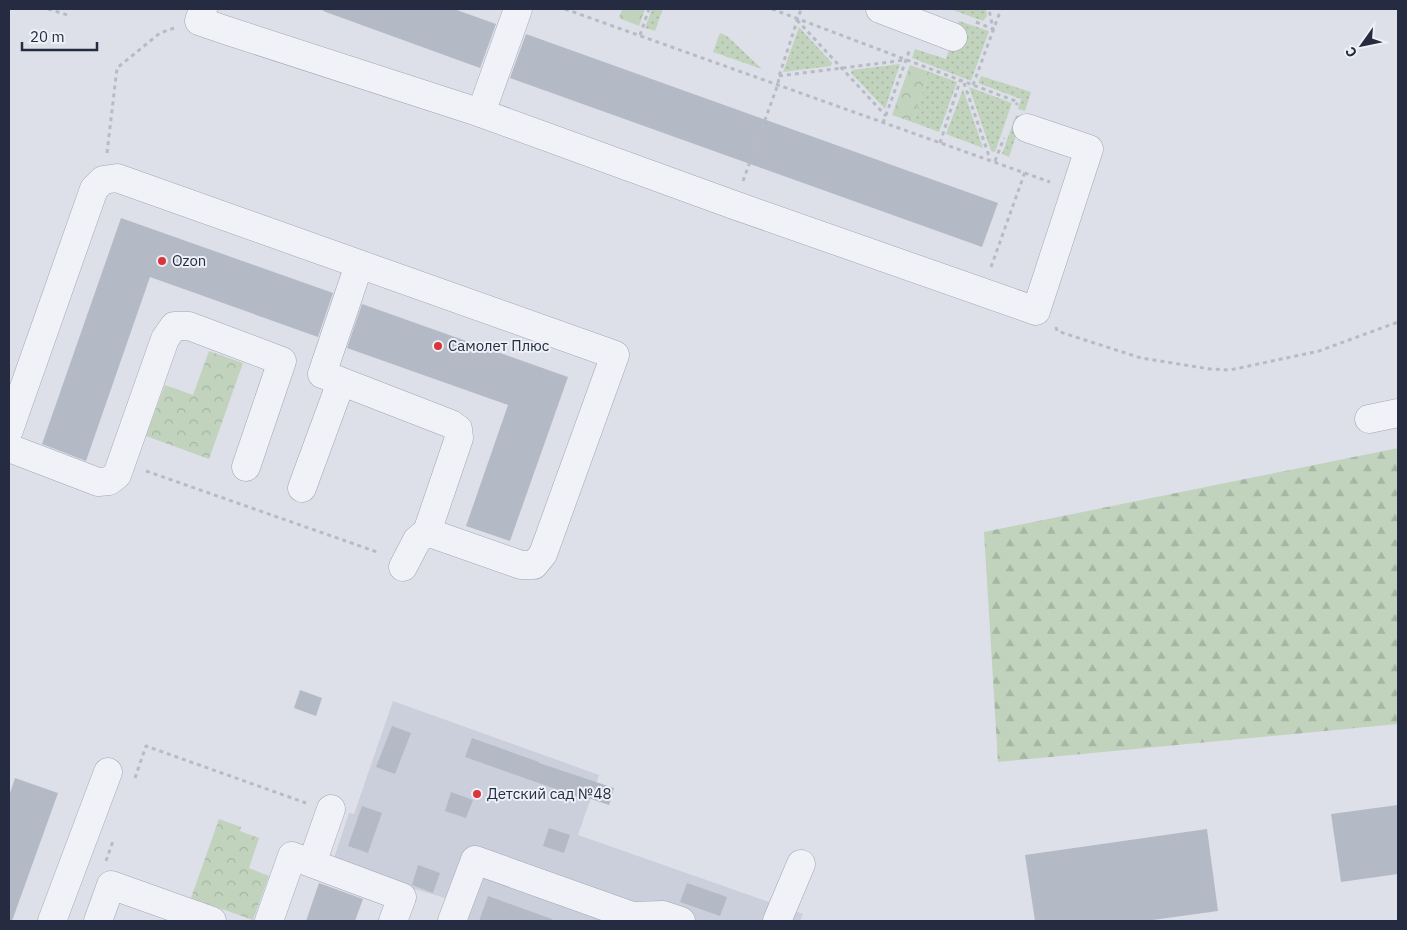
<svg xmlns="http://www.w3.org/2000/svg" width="1407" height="930" font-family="'IBM Plex Sans',sans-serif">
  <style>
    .built { fill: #cbcfdb }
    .grass { fill: url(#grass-dots) }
    .forest { fill: url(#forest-firs) }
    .park { fill: url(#park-crowns) }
    .building { fill: #b4b9c6 }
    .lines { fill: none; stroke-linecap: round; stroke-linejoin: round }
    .minor-casing { stroke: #a2a6b3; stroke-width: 29 }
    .path { stroke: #b7bbc4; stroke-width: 3; stroke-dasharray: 4 4; stroke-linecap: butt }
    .minor { stroke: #f0f2f7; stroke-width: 28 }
    .poi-dot { fill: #db353b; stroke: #edf0f6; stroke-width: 2 }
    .labels { text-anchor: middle; stroke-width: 4; stroke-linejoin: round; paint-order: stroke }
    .poi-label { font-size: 15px; fill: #252c41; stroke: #edf0f6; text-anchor: start }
  </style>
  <defs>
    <pattern id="grass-dots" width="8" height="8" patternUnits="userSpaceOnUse" patternTransform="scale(1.25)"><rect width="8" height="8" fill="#c1d3bd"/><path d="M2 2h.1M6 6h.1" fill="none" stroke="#a6b5a4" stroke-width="1.8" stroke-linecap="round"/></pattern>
    <pattern id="forest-firs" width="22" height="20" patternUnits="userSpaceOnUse" patternTransform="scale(1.25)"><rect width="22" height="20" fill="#c1d3bd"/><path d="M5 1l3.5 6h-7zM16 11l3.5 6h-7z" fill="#a6b5a4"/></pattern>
    <pattern id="park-crowns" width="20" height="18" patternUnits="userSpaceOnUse" patternTransform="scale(1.25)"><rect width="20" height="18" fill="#c1d3bd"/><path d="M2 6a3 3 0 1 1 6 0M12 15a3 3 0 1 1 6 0" fill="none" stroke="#a6b5a4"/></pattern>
  </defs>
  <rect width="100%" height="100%" fill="#dde0e9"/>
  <path class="built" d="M 393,701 L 599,775 L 578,835 L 803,914 L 800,921 L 437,921 L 445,898 L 332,864 L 349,813 L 354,814 Z"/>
  <g class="grass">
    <path d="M 652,9 L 663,9 L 655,31 L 645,28 Z"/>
    <path d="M 950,9 L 986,9 L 987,16 L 983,21 Z"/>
    <path d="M 959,21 L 989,31 L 971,81 L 912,58 L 915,49 L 946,59 Z"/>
    <path d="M 799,27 L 832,63 L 831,66 L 783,72 Z"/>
    <path d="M 720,33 L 727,36 L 762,69 L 713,52 Z"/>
    <path d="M 900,64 L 885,109 L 851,73 L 852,70 Z"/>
    <path d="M 930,72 L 957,82 L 939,132 L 912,122 Z"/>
    <path d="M 981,76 L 1031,92 L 1025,111 L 1018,109 L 1021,99 L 978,83 Z"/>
    <path d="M 969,87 L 1012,103 L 995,152 L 991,151 Z"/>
    <path d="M 963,89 L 983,148 L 946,134 Z"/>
    <path d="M 1016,115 L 1022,118 L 1009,157 L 1002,154 Z"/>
  </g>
  <path class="forest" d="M 1398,448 L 1398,724 L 998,762 L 984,532 Z"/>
  <g class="park">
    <path d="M 622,9 L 645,9 L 639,26 L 619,18 Z"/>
    <path d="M 910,65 L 930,72 L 912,122 L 892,115 Z"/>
    <path d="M 209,351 L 243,363 L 209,459 L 146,436 L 165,385 L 193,395 Z"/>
    <path d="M 219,819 L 241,827 L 240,831 L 259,838 L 249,868 L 269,876 L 253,920 L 191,898 Z"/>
  </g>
  <g class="building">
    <path d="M 324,9 L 454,9 L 496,24 L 480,68 L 323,11 Z"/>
    <path d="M 526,34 L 998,203 L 982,247 L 510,78 Z"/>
    <path d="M 121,218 L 333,293 L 318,337 L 150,277 L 86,461 L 42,444 Z"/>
    <path d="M 362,304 L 568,377 L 510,541 L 466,526 L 508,405 L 347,348 Z"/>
    <path d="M 300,690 L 322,698 L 316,716 L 294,708 Z"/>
    <path d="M 392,726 L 411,733 L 395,774 L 376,767 Z"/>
    <path d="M 472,738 L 539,762 L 539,763 L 614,788 L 609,805 L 585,797 L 584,799 L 465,757 Z"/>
    <path d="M 15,778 L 58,793 L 12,921 L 9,921 L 9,796 Z"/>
    <path d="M 451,792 L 473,800 L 466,818 L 445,811 Z"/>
    <path d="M 1398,805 L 1398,874 L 1341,882 L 1331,814 Z"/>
    <path d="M 362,806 L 382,813 L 368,853 L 348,846 Z"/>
    <path d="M 549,828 L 570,835 L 564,853 L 543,846 Z"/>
    <path d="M 1207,829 L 1218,911 L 1145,921 L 1035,921 L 1025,855 Z"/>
    <path d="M 418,865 L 440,873 L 433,893 L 412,885 Z"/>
    <path d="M 319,883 L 363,899 L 355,921 L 306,921 Z"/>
    <path d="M 687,883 L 727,897 L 720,916 L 680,902 Z"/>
    <path d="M 488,896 L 552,919 L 551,921 L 479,921 Z"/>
  </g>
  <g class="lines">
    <defs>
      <g id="minor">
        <path d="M 203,9 L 199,21 L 225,30 L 481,113 L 734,205 L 1036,311 L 1089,149 L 1027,128"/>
        <path d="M 880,9 L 953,37"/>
        <path d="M 481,113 L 518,9"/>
        <path d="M 1369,419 L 1398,413"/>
        <path d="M 9,430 L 94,189 L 103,180 L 117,178 L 615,355 L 543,554 L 534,565 L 521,565 L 427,532 L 459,438 L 458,429 L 451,424 L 322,374 L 359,265"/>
        <path d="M 9,448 L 98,482 L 109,481 L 117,475 L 165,339 L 174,326 L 189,326 L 282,361 L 246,467"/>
        <path d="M 302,488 L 341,382"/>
        <path d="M 403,567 L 417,540 L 427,532"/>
        <path d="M 312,863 L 331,809"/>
        <path d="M 52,921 L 108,772"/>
        <path d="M 98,921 L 111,885 L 212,921"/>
        <path d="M 269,921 L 292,856 L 402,897 L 393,921"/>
        <path d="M 452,921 L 475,860 L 632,916 L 663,915 L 681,921"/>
        <path d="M 777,921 L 801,864"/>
      </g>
    </defs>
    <use href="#minor" class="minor-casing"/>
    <g class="path">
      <path d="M 48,9 L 71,16"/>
      <path d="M 565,9 L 1050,182"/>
      <path d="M 772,9 L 1018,102 L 1016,105"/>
      <path d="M 797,20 L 886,116"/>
      <path d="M 976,22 L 993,29 L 989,9"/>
      <path d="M 640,35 L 649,9"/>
      <path d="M 779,76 L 905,60"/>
      <path d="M 964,83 L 990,159"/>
      <path d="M 973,85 L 1001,9"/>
      <path d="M 883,123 L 910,49"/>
      <path d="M 940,143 L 960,81"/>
      <path d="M 107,153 L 117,68 L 160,33 L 174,28"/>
      <path d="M 995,161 L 1004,138"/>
      <path d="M 743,181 L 778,84 L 779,76 L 801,9"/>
      <path d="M 991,267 L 1025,172"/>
      <path d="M 1056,327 L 1057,331 L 1141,358 L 1210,369 L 1230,370 L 1319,351 L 1398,322"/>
      <path d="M 146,471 L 380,553"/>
      <path d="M 135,778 L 146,746 L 306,803"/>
      <path d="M 106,861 L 113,841"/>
    </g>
    <use href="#minor" class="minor"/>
  </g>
  <g class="poi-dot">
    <circle cx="162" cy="261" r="5"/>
    <circle cx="438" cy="346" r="5"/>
    <circle cx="477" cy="794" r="5"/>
  </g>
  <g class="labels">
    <g class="poi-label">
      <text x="172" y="266">Ozon</text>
      <text x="448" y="351">Самолет Плюс</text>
      <text x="487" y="799">Детский сад №48</text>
    </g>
  </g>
  <rect width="1407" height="930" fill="none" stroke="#252c41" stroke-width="20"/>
  <g transform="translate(1362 45) rotate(237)" stroke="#edf0f6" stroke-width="4" paint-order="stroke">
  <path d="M0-4L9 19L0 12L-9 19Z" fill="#252c41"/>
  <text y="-8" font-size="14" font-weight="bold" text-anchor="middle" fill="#252c41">С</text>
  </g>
  <path d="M22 42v8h75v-8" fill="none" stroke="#252c41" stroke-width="2.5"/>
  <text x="30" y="42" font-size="15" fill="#252c41" stroke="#edf0f6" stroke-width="4" paint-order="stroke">20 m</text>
</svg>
